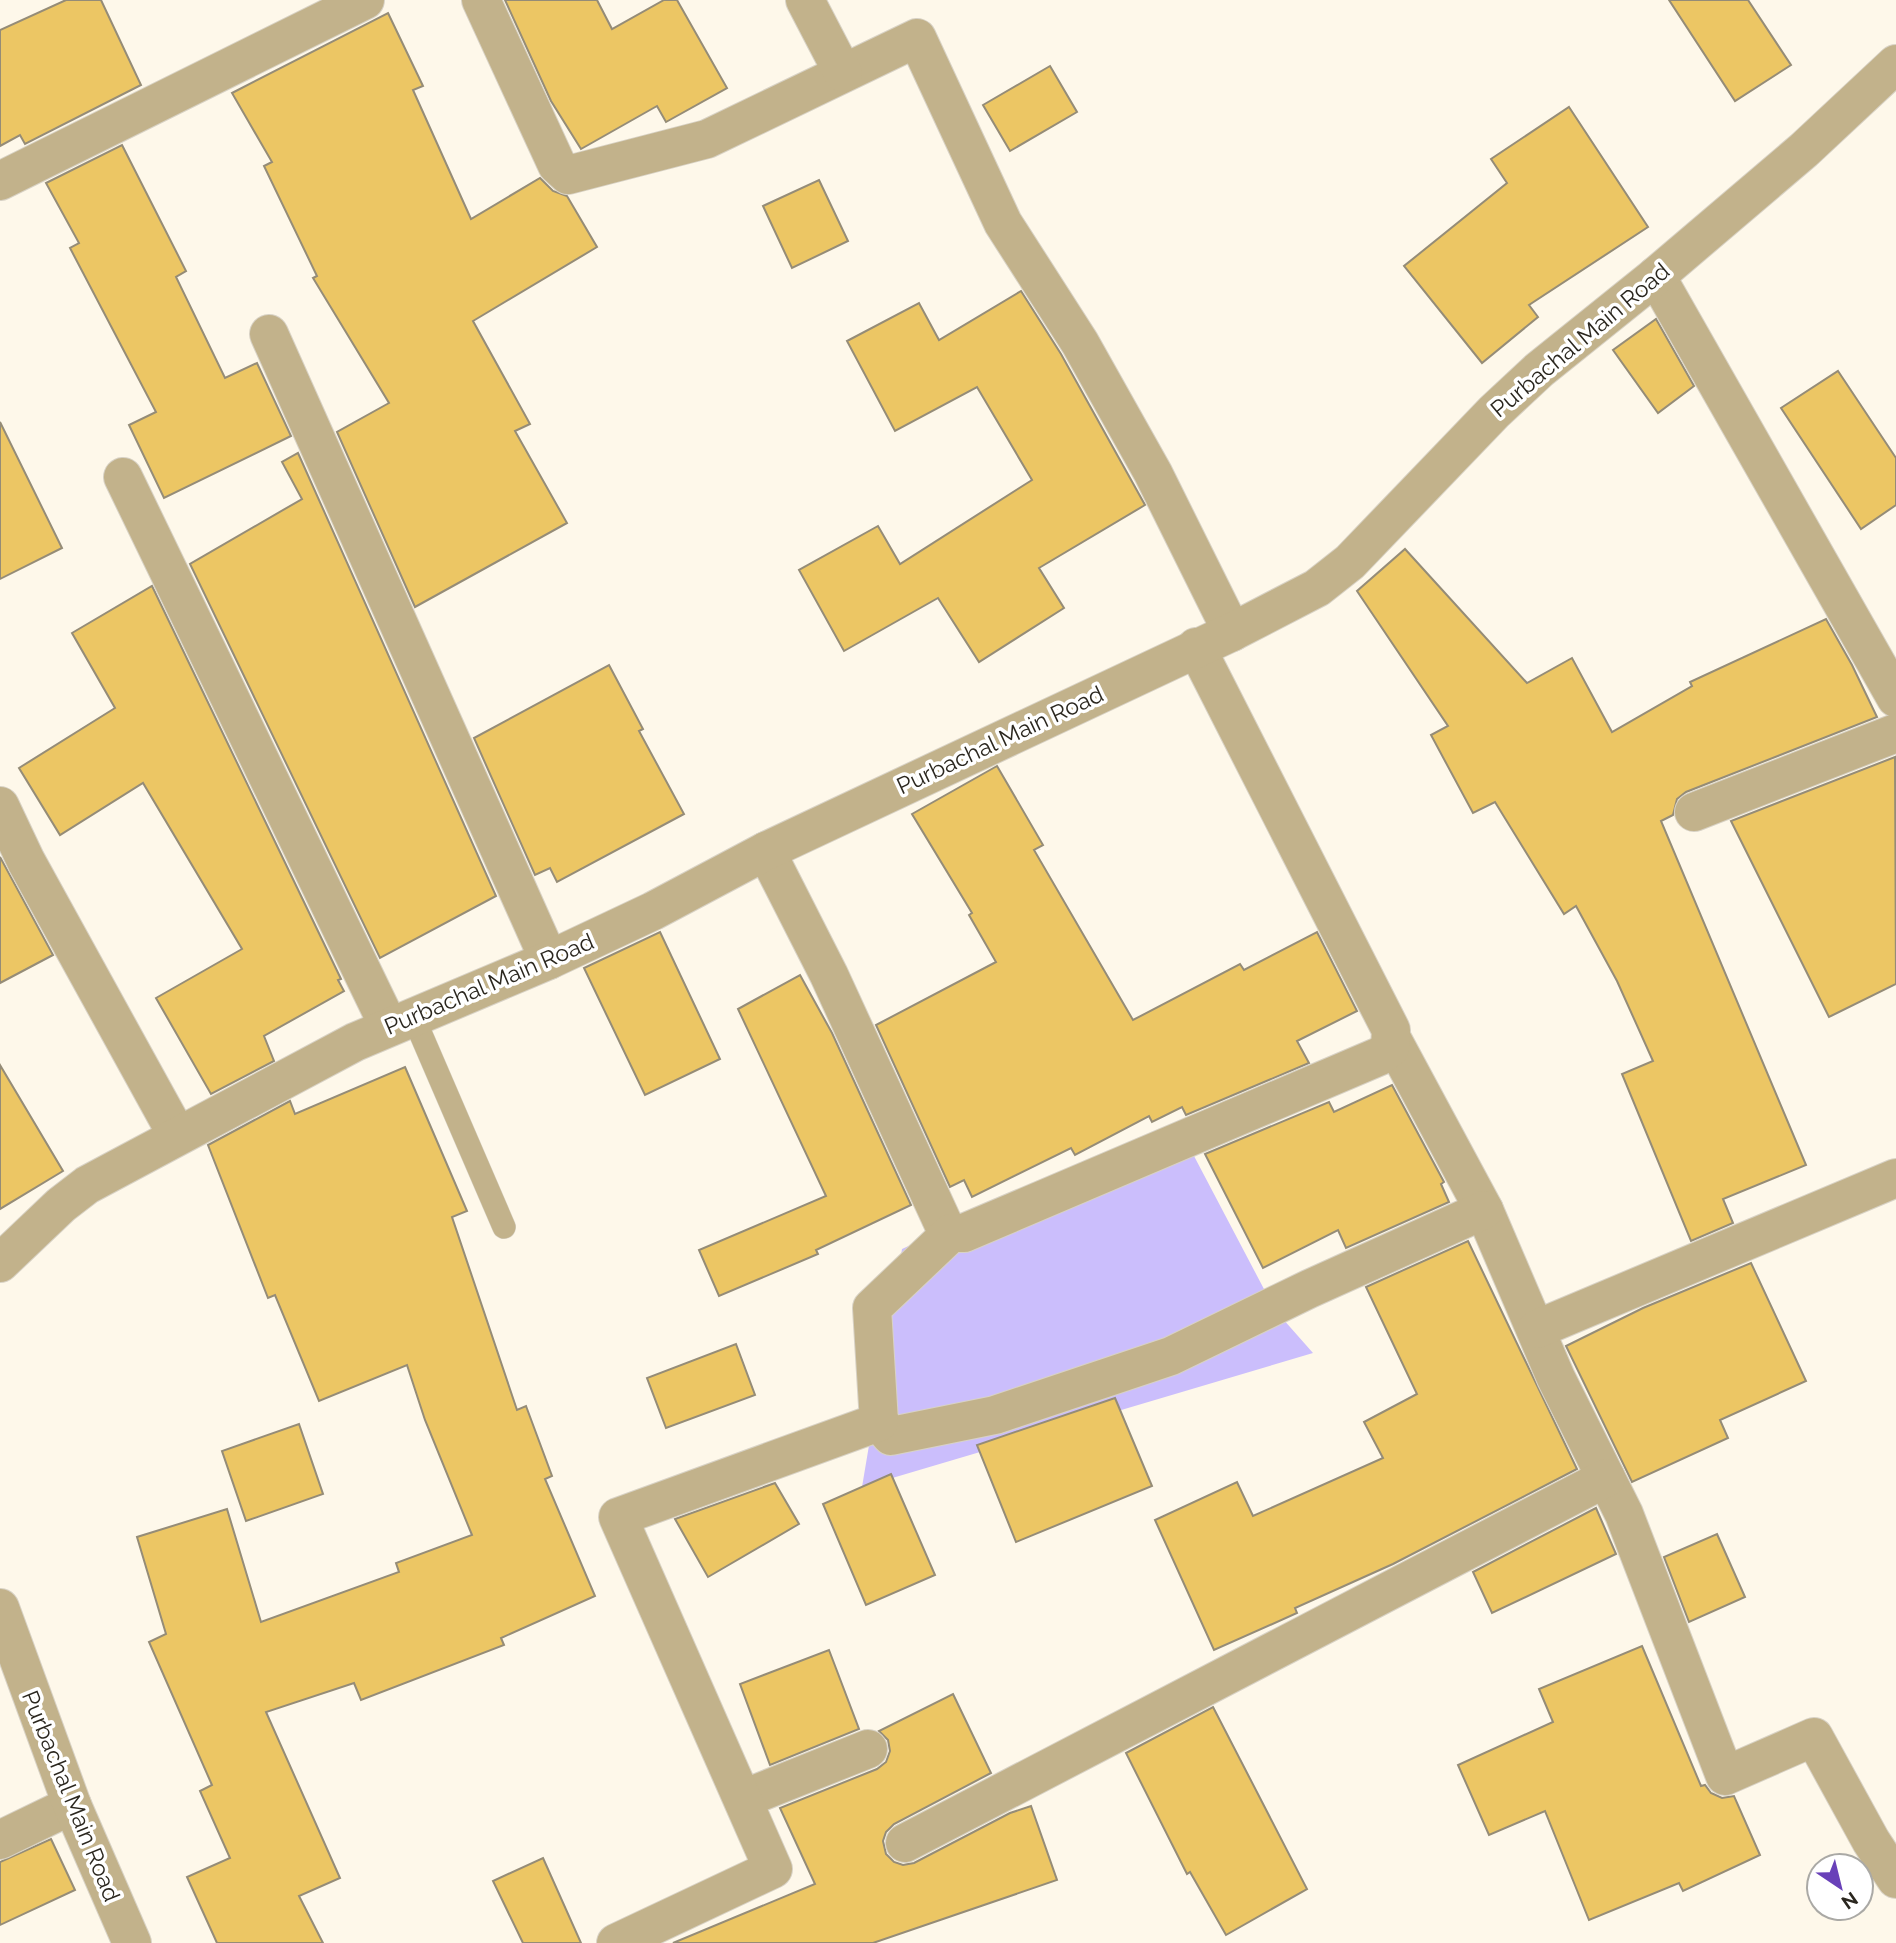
<svg xmlns="http://www.w3.org/2000/svg" width="1896" height="1943" font-family="Raleway,sans-serif">
  <style>
    .green { fill: #cbbefc }
    .building { fill: #ecc664; stroke: #958c77; stroke-width: 2 }
    .lines { fill: none; stroke-linecap: round; stroke-linejoin: round }
    .service-casing { stroke: #d8d2c5; stroke-width: 24 }
    .minor-casing { stroke: #d8d2c5; stroke-width: 40 }
    .tertiary-casing { stroke: #d8d2c5; stroke-width: 40 }
    .service { stroke: #c2b28b; stroke-width: 23 }
    .minor { stroke: #c2b28b; stroke-width: 38 }
    .tertiary { stroke: #c2b28b; stroke-width: 38 }
    .labels { text-anchor: middle; stroke-width: 7; stroke-linejoin: round; paint-order: stroke }
    .street-label { font-size: 23px; fill: #2b271f; stroke: #fff }
  </style>
  <rect width="100%" height="100%" fill="#fef8ea"/>
  <path class="green" d="M 1184,1137 L 1275,1310 L 1313,1353 L 862,1487 L 902,1249 L 956,1224 Z"/>
  <g class="building">
    <path d="M 66,0 L 101,0 L 141,85 L 25,144 L 20,135 L 0,146 L 0,30 Z"/>
    <path d="M 505,0 L 597,0 L 612,29 L 664,0 L 677,0 L 727,88 L 666,122 L 657,106 L 581,149 L 551,101 Z"/>
    <path d="M 1669,0 L 1748,0 L 1791,65 L 1735,101 Z"/>
    <path d="M 388,13 L 423,86 L 413,90 L 471,219 L 540,178 L 553,191 L 567,196 L 597,247 L 473,321 L 530,424 L 515,431 L 567,523 L 415,607 L 337,432 L 389,403 L 313,278 L 317,276 L 264,166 L 272,162 L 232,93 Z"/>
    <path d="M 1050,66 L 1077,112 L 1010,151 L 983,105 Z"/>
    <path d="M 1569,107 L 1648,227 L 1529,305 L 1538,317 L 1482,363 L 1404,266 L 1507,183 L 1491,159 Z"/>
    <path d="M 122,145 L 186,271 L 176,277 L 225,378 L 257,363 L 291,436 L 164,498 L 129,425 L 156,412 L 70,248 L 79,243 L 46,183 Z"/>
    <path d="M 819,180 L 848,241 L 792,268 L 763,206 Z"/>
    <path d="M 1021,291 L 1061,354 L 1145,505 L 1039,568 L 1064,608 L 979,662 L 938,598 L 844,651 L 799,570 L 878,526 L 900,564 L 1032,480 L 977,387 L 895,431 L 847,341 L 919,303 L 939,340 Z"/>
    <path d="M 1656,319 L 1694,386 L 1658,413 L 1613,350 Z"/>
    <path d="M 1838,371 L 1896,458 L 1896,505 L 1861,529 L 1781,408 Z"/>
    <path d="M 0,422 L 62,548 L 0,579 Z"/>
    <path d="M 298,453 L 496,896 L 380,958 L 190,564 L 302,499 L 282,462 Z"/>
    <path d="M 1405,549 L 1527,683 L 1572,658 L 1612,732 L 1692,686 L 1690,682 L 1826,619 L 1852,665 L 1877,717 L 1686,792 L 1677,799 L 1673,815 L 1661,821 L 1806,1165 L 1723,1199 L 1733,1223 L 1691,1241 L 1622,1074 L 1653,1061 L 1617,981 L 1576,906 L 1564,914 L 1495,802 L 1473,813 L 1431,735 L 1448,726 L 1357,591 Z"/>
    <path d="M 152,586 L 341,979 L 338,980 L 344,991 L 264,1036 L 274,1061 L 211,1094 L 156,998 L 242,949 L 143,783 L 60,835 L 19,768 L 115,708 L 72,633 Z"/>
    <path d="M 609,665 L 643,729 L 639,731 L 684,814 L 557,882 L 550,868 L 535,875 L 474,738 Z"/>
    <path d="M 1895,757 L 1896,984 L 1829,1017 L 1731,821 Z"/>
    <path d="M 997,766 L 1043,845 L 1034,850 L 1133,1020 L 1240,964 L 1244,970 L 1317,932 L 1357,1011 L 1297,1041 L 1309,1063 L 1186,1115 L 1182,1107 L 1152,1122 L 1149,1116 L 1075,1155 L 1071,1148 L 972,1197 L 964,1180 L 950,1187 L 876,1025 L 996,962 L 969,915 L 972,913 L 912,814 Z"/>
    <path d="M 0,857 L 53,955 L 0,983 Z"/>
    <path d="M 660,932 L 720,1059 L 645,1095 L 584,968 Z"/>
    <path d="M 800,975 L 832,1033 L 911,1205 L 816,1250 L 818,1254 L 719,1296 L 699,1250 L 826,1196 L 738,1009 Z"/>
    <path d="M 0,1065 L 63,1171 L 0,1209 Z"/>
    <path d="M 405,1067 L 467,1211 L 452,1217 L 517,1410 L 526,1406 L 552,1476 L 545,1479 L 595,1596 L 501,1638 L 504,1645 L 361,1700 L 354,1683 L 266,1712 L 340,1878 L 299,1896 L 323,1943 L 217,1943 L 187,1877 L 230,1858 L 200,1791 L 212,1785 L 149,1642 L 166,1634 L 137,1537 L 227,1509 L 261,1622 L 399,1572 L 396,1563 L 472,1535 L 425,1420 L 407,1365 L 319,1401 L 275,1295 L 268,1298 L 208,1145 L 290,1101 L 295,1114 Z"/>
    <path d="M 1392,1085 L 1444,1182 L 1441,1184 L 1449,1202 L 1346,1248 L 1338,1230 L 1263,1268 L 1205,1154 L 1329,1102 L 1334,1112 Z"/>
    <path d="M 1468,1241 L 1577,1469 L 1393,1564 L 1295,1608 L 1297,1613 L 1214,1650 L 1155,1520 L 1237,1482 L 1253,1516 L 1383,1458 L 1364,1422 L 1417,1394 L 1366,1287 Z"/>
    <path d="M 1751,1263 L 1806,1381 L 1720,1420 L 1728,1438 L 1632,1482 L 1566,1346 L 1643,1308 Z"/>
    <path d="M 736,1344 L 755,1395 L 666,1428 L 647,1378 Z"/>
    <path d="M 1115,1398 L 1152,1486 L 1016,1542 L 977,1445 Z"/>
    <path d="M 299,1424 L 323,1494 L 246,1521 L 222,1451 Z"/>
    <path d="M 891,1474 L 935,1575 L 866,1605 L 823,1504 Z"/>
    <path d="M 775,1483 L 799,1524 L 708,1577 L 675,1519 Z"/>
    <path d="M 1596,1508 L 1616,1554 L 1492,1613 L 1473,1572 Z"/>
    <path d="M 1717,1534 L 1745,1597 L 1689,1622 L 1664,1557 Z"/>
    <path d="M 1642,1646 L 1701,1786 L 1705,1785 L 1711,1793 L 1722,1798 L 1734,1796 L 1760,1855 L 1683,1891 L 1679,1883 L 1589,1920 L 1545,1811 L 1489,1835 L 1458,1765 L 1553,1722 L 1539,1689 Z"/>
    <path d="M 829,1650 L 859,1729 L 770,1765 L 740,1684 Z"/>
    <path d="M 953,1694 L 991,1773 L 894,1824 L 886,1832 L 883,1841 L 886,1854 L 894,1862 L 903,1865 L 914,1863 L 1010,1813 L 1031,1806 L 1057,1880 L 873,1943 L 673,1943 L 815,1884 L 780,1808 L 877,1769 L 886,1762 L 890,1751 L 888,1740 L 879,1731 Z"/>
    <path d="M 1213,1707 L 1307,1889 L 1226,1935 L 1190,1872 L 1187,1874 L 1126,1753 Z"/>
    <path d="M 51,1839 L 75,1890 L 0,1925 L 0,1862 Z"/>
    <path d="M 543,1858 L 581,1943 L 523,1943 L 493,1881 Z"/>
  </g>
  <g class="lines">
    <defs>
      <path id="service" d="M 413,1016 L 504,1227"/>
      <g id="minor">
        <path d="M 481,0 L 557,165 L 568,175 L 707,139 L 917,38 L 1003,223 L 1080,343 L 1153,473 L 1232,632"/>
        <path d="M 805,0 L 843,73"/>
        <path d="M 0,181 L 365,0"/>
        <path d="M 1656,276 L 1896,698"/>
        <path d="M 269,334 L 549,960"/>
        <path d="M 123,477 L 389,1027"/>
        <path d="M 0,806 L 26,861 L 177,1135"/>
        <path d="M 1694,812 L 1896,733"/>
        <path d="M 766,851 L 829,975 L 943,1223 L 951,1233"/>
        <path d="M 1392,1039 L 1484,1210 L 1556,1378 L 1624,1514 L 1725,1776 L 1814,1737 L 1871,1841 L 1896,1879"/>
        <path d="M 1537,1329 L 1896,1178"/>
        <path d="M 879,1422 L 891,1436 L 995,1415 L 1171,1356 L 1309,1289 L 1484,1210"/>
        <path d="M 743,1799 L 868,1749"/>
        <path d="M 0,1840 L 72,1805"/>
        <path d="M 905,1843 L 1606,1478"/>
        <path d="M 616,1943 L 773,1869 L 618,1517 L 879,1422 L 872,1308 L 951,1233 L 964,1233 L 1380,1056 L 1390,1048 L 1391,1030 L 1196,647"/>
      </g>
      <g id="tertiary">
        <path d="M 0,1263 L 61,1205 L 87,1185 L 355,1042 L 549,960 L 653,911 L 766,851 L 1232,632 L 1317,588 L 1350,562 L 1494,412 L 1539,370 L 1656,276 L 1804,150 L 1896,64"/>
        <path d="M 0,1608 L 72,1805 L 132,1943"/>
      </g>
    </defs>
    <use href="#service" class="service-casing"/>
    <use href="#minor" class="minor-casing"/>
    <use href="#tertiary" class="tertiary-casing"/>
    <use href="#service" class="service"/>
    <use href="#minor" class="minor"/>
    <use href="#tertiary" class="tertiary"/>
  </g>
  <g class="labels">
    <g class="street-label">
      <text transform="translate(1580 340) rotate(-40)" y="8">Purbachal Main Road</text>
      <text transform="translate(1000 740) rotate(-25)" y="8">Purbachal Main Road</text>
      <text transform="translate(489 984) rotate(-23)" y="8">Purbachal Main Road</text>
      <text transform="translate(71 1796) rotate(68)" y="8">Purbachal Main Road</text>
    </g>
  </g>
  <g transform="translate(1840 1887) rotate(145)"><circle r="33" fill="#ffffff" stroke="#aaa9a5" stroke-width="2"/>
  <path d="M0-5L12 26L0 18L-12 26Z" fill="#6941b9"/>
  <text y="-10" font-size="19" font-weight="bold" text-anchor="middle" fill="#2b271f">N</text>
  </g>
</svg>
